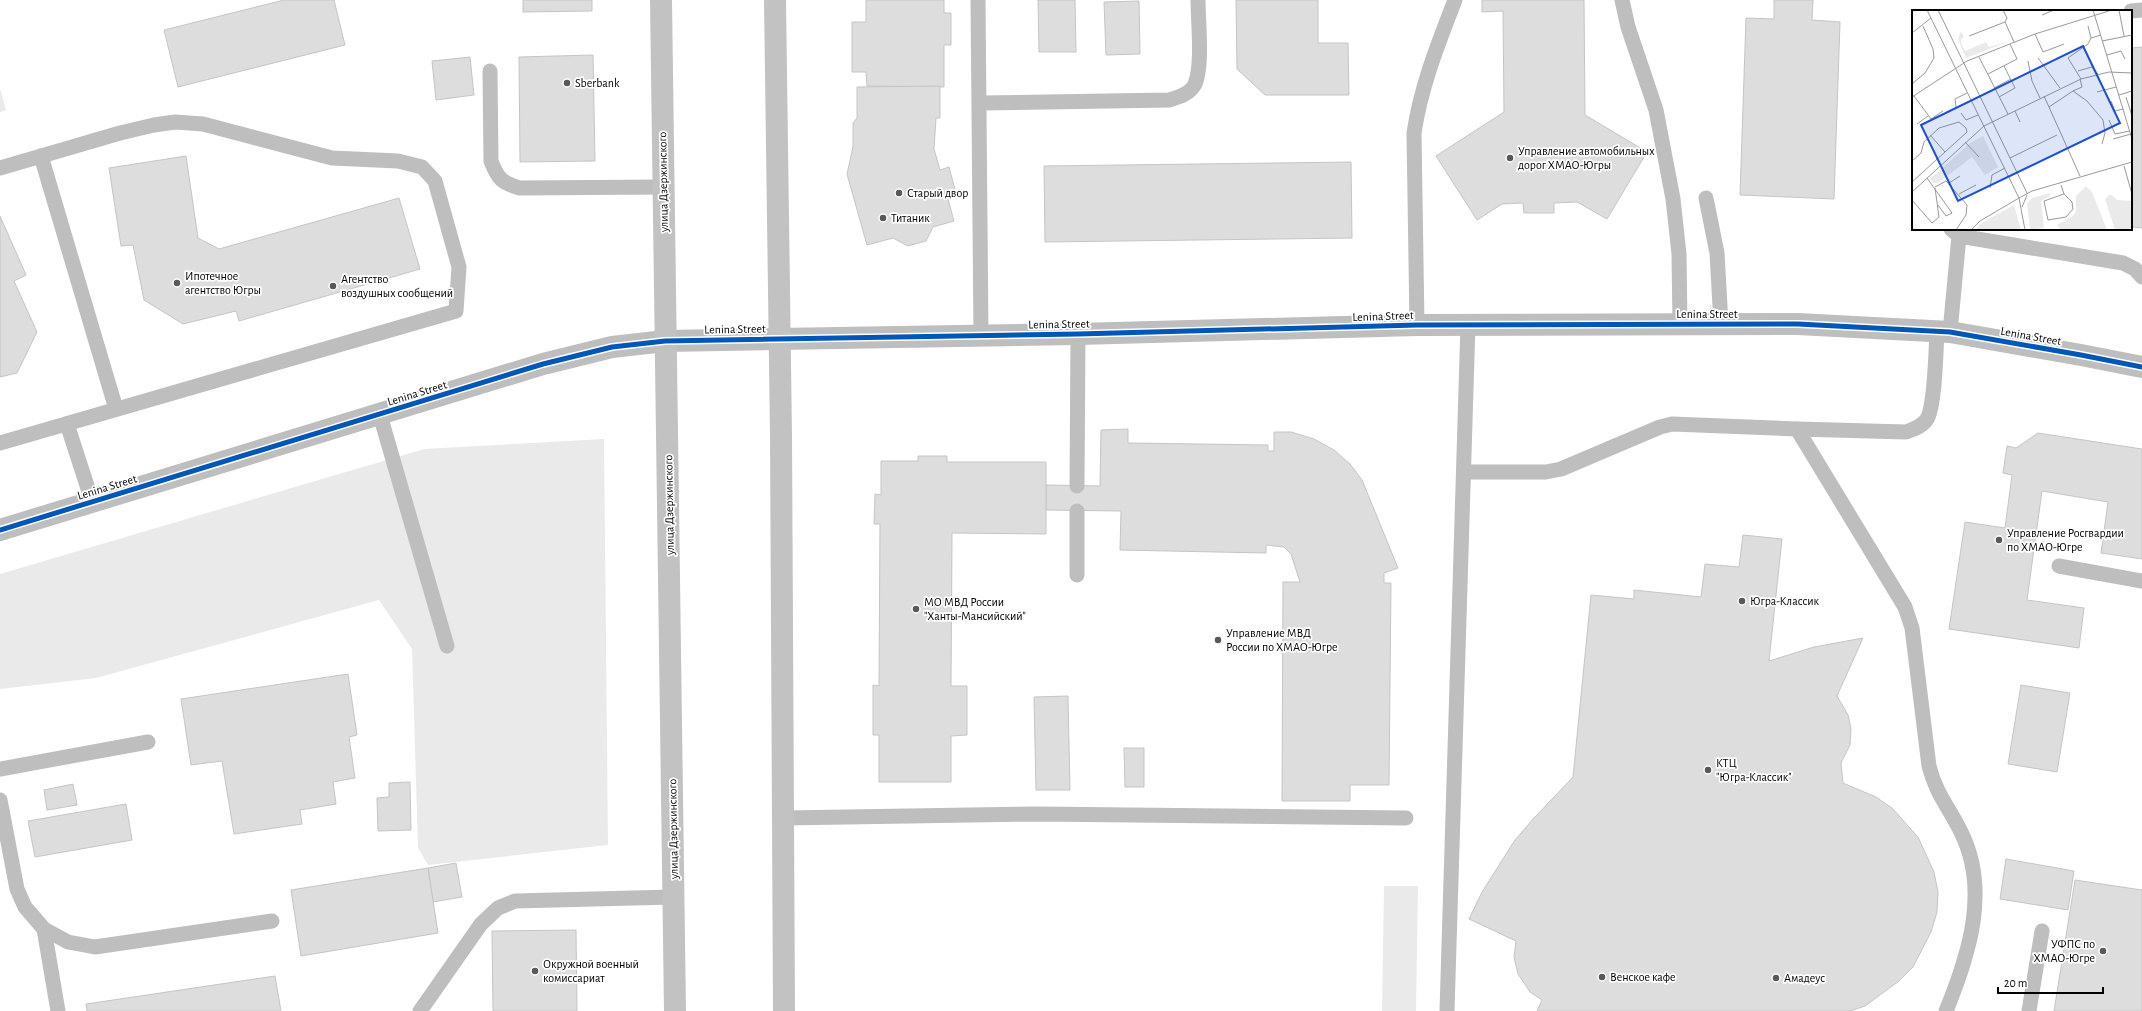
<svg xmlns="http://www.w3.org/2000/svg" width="2142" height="1011" font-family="'Alegreya Sans',sans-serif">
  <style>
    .green { fill: #eaeaea }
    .building { fill: #ddd; stroke: #c5c5c5 }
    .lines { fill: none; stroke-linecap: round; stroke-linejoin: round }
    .service { stroke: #bebebe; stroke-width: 15 }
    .tertiary { stroke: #bebebe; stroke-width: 22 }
    .secondary { stroke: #c2c2c2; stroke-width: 22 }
    .cycleway-casing { stroke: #fff; stroke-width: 8 }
    .cycleway { stroke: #0057b8; stroke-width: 5 }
    .poi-dot { fill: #595959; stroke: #fff; stroke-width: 1.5 }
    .labels { text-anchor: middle; stroke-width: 3.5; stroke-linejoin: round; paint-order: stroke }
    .poi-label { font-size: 12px; fill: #000; stroke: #fff; text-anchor: start }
    .street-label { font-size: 12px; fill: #000; stroke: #fff }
    .inset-road { fill: none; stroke: #999; stroke-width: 1 }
    .view { fill: #1d4ed8; fill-opacity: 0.15; stroke: #1d4ed8; stroke-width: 2 }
    .inset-edge { fill: none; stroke: #000; stroke-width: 2 }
  </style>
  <rect width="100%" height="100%" fill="#fff"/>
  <g class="green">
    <path d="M 0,88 L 6,110 L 0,112 Z"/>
    <path d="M 604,439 L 608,845 L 428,865 L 418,848 L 412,649 L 379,600 L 96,678 L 0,689 L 0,574 L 424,449 Z"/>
    <path d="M 1384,886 L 1418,886 L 1416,1011 L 1382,1011 Z"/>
  </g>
  <g class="building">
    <path d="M 284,0 L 334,0 L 345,45 L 178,87 L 164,30 Z"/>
    <path d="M 523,0 L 592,0 L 592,11 L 523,12 Z"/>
    <path d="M 866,0 L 944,0 L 944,13 L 951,13 L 951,45 L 944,45 L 944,87 L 867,86 L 866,72 L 852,72 L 852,22 L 866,22 Z"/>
    <path d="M 1038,0 L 1075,0 L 1076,52 L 1039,52 Z"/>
    <path d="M 1236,0 L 1318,0 L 1318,43 L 1348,43 L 1349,95 L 1265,95 L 1237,69 Z"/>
    <path d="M 1482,0 L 1584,0 L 1585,115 L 1647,152 L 1607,219 L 1577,202 L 1554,203 L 1554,213 L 1524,213 L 1523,203 L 1502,204 L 1477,220 L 1436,156 L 1504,112 L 1503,11 L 1482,12 Z"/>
    <path d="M 1774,0 L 1813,0 L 1812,20 L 1840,22 L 1834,199 L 1740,195 L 1746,18 L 1774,19 Z"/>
    <path d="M 1139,1 L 1140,54 L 1106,55 L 1104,2 Z"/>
    <path d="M 2142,47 L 2142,228 L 2131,227 L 2131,48 Z"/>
    <path d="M 593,55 L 595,161 L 520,162 L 519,57 Z"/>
    <path d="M 470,57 L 474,95 L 436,100 L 432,61 Z"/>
    <path d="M 940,86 L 940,118 L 936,118 L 934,149 L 940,170 L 949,167 L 957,197 L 948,199 L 954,221 L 933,227 L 926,241 L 908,246 L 893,238 L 867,245 L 847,174 L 853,147 L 853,123 L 857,118 L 857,87 Z"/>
    <path d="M 186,156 L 198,238 L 219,249 L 399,198 L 420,269 L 239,321 L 236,311 L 183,324 L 144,300 L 133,245 L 121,246 L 109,168 Z"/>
    <path d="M 1351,162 L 1352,238 L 1045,242 L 1044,166 Z"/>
    <path d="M 0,216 L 26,275 L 14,281 L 37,332 L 17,373 L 0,377 Z"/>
    <path d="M 1128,429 L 1128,443 L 1268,445 L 1268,451 L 1274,451 L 1274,432 L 1291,432 L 1314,439 L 1334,450 L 1350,464 L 1362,480 L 1398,568 L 1384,573 L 1384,583 L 1391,583 L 1389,785 L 1350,785 L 1350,801 L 1282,801 L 1283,582 L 1300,582 L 1291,554 L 1284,547 L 1266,545 L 1266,553 L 1120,550 L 1121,511 L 1046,510 L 1046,485 L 1100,486 L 1101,430 Z"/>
    <path d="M 2038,433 L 2142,449 L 2142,559 L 2101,553 L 2108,502 L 2042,491 L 2027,600 L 2084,608 L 2079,648 L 1949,629 L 1965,522 L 2005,528 L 2012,475 L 2003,473 L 2007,446 L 2016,448 Z"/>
    <path d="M 918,456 L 947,456 L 947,462 L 1046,462 L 1046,534 L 952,533 L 951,686 L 967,686 L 967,735 L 951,736 L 951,782 L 879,782 L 879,735 L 873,735 L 873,685 L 879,686 L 880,524 L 874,524 L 875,494 L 881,495 L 881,461 L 918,461 Z"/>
    <path d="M 1743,535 L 1782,539 L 1769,661 L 1814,647 L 1863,638 L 1837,696 L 1848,715 L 1851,728 L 1850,745 L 1841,763 L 1843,783 L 1876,797 L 1892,808 L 1918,837 L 1934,872 L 1938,892 L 1937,912 L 1931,932 L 1913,967 L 1899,981 L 1865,1006 L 1850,1011 L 1537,1011 L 1542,1000 L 1530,992 L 1518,974 L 1514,957 L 1516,941 L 1469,919 L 1482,892 L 1515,840 L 1534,818 L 1573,777 L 1591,595 L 1634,599 L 1634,590 L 1701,597 L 1705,564 L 1739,567 Z"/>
    <path d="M 348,674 L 357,735 L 349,737 L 355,778 L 333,782 L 336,804 L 300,810 L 302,824 L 234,834 L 222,761 L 191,765 L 181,699 Z"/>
    <path d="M 2021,685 L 2070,693 L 2057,772 L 2008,764 Z"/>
    <path d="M 1068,696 L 1070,790 L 1036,790 L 1034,697 Z"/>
    <path d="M 1124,748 L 1144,748 L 1144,787 L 1125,787 Z"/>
    <path d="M 410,782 L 411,830 L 378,831 L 377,798 L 389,797 L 389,783 Z"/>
    <path d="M 73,784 L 77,805 L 47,810 L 44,790 Z"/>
    <path d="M 126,804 L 132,840 L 35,857 L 28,821 Z"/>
    <path d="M 2006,859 L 2074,871 L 2068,910 L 2000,899 Z"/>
    <path d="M 456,863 L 462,897 L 433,902 L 428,868 Z"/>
    <path d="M 428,868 L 438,933 L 301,956 L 291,890 Z"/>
    <path d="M 2075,880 L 2142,890 L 2142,1011 L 2054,1011 Z"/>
    <path d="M 576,930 L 577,1011 L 493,1011 L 492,931 Z"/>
    <path d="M 275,976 L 281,1011 L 87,1011 L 86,1004 Z"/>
  </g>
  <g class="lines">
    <g class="service">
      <path d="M 978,0 L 981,336"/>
      <path d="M 1622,0 L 1628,27 L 1656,110 L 1673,199 L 1679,254 L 1680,324"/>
      <path d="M 2131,11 L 2142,10"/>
      <path d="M 490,71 L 491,161 C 498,179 501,182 519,188 L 663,187"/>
      <path d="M 980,103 L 1169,100 C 1179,97 1190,94 1195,84 C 1203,65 1198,22 1198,0"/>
      <path d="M 41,156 L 116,409"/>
      <path d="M 0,168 L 120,133 L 154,125 L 175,122 L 203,124 L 332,158 L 398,161 L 422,167 L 435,181 L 459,267 L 456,311 L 0,443"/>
      <path d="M 1706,198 L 1717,253 L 1721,324"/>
      <path d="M 1959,236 L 2123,263 L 2135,269 L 2142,277"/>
      <path d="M 1417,325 L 1414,133 C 1421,86 1438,44 1455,0"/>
      <path d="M 1937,331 C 1936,349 1935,406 1927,419 C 1923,426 1914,429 1906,432 L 1797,429 L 1905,607 L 1912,628 L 1929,766 C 1936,794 1949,807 1961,832 C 1990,890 1969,955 1946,1011"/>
      <path d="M 1950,332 L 1959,236 L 1951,229"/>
      <path d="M 380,415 L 447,646"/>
      <path d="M 67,424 L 92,501"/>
      <path d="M 1464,472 L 1546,472 L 1561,469 L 1660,427 L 1672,424 L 1797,429"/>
      <path d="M 1077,486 L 1078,334"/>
      <path d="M 1077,511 L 1077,575"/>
      <path d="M 2059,566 L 2142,581"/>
      <path d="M 0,769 L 148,742"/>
      <path d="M 0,800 L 17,889 L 25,907 L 44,929 L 58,1011"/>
      <path d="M 783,818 L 1038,814 L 1406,818"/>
      <path d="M 44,929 L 68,942 L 95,947 L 272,921"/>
      <path d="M 420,1011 L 481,924 L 498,908 L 515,901 L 673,897"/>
      <path d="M 1447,1011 L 1468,324"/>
      <path d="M 2029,1011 L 2042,931"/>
    </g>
    <path class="tertiary" d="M 0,530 L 543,364 L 612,347 L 665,341 L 1078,334 L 1417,325 L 1798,324 L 1950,332 L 2081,355 L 2142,367"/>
    <g class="secondary">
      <path d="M 661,0 L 675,1011"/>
      <path d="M 775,0 L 781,435 L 784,1011"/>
    </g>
    <defs>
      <path id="cycleway" d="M 0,530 L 543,364 L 612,347 L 665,341 L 1078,334 L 1417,325 L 1798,324 L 1950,332 L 2081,355 L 2142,367"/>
    </defs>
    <use href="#cycleway" class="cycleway-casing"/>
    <use href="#cycleway" class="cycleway"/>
  </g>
  <g class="poi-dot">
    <circle cx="567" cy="83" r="4"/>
    <circle cx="1510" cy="158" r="4"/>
    <circle cx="899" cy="193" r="4"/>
    <circle cx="883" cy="218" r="4"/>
    <circle cx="177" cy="283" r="4"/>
    <circle cx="333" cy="286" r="4"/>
    <circle cx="1999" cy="540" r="4"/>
    <circle cx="1742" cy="601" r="4"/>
    <circle cx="916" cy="609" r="4"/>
    <circle cx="1218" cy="640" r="4"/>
    <circle cx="1708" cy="770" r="4"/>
    <circle cx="2103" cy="951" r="4"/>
    <circle cx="535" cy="971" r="4"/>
    <circle cx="1602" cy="977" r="4"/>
    <circle cx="1776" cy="978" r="4"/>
  </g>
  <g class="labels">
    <g class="poi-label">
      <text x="575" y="87">Sberbank</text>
      <text x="1518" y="155">Управление автомобильных<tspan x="1518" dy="14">дорог ХМАО-Югры</tspan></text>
      <text x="907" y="197">Старый двор</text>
      <text x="891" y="222">Титаник</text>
      <text x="185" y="280">Ипотечное<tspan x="185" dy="14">агентство Югры</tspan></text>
      <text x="341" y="283">Агентство<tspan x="341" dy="14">воздушных сообщений</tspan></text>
      <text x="2007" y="537">Управление Росгвардии<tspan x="2007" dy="14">по ХМАО-Югре</tspan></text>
      <text x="1750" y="605">Югра-Классик</text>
      <text x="924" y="606">МО МВД России<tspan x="924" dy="14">"Ханты-Мансийский"</tspan></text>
      <text x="1226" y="637">Управление МВД<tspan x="1226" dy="14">России по ХМАО-Югре</tspan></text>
      <text x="1716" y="767">КТЦ<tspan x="1716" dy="14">"Югра-Классик"</tspan></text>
      <text x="2095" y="948" text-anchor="end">УФПС по<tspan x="2095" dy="14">ХМАО-Югре</tspan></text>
      <text x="543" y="968">Окружной военный<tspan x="543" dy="14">комиссариат</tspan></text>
      <text x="1610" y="981">Венское кафе</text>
      <text x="1784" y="982">Амадеус</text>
    </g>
    <g class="street-label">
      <text transform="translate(663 182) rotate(-91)" y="4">улица Дзержинского</text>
      <text x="1707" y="318">Lenina Street</text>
      <text transform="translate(1383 316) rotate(-2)" y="4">Lenina Street</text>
      <text transform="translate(1059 324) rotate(-1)" y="4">Lenina Street</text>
      <text transform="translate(735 329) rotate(-1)" y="4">Lenina Street</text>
      <text transform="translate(2031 336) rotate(10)" y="4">Lenina Street</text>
      <text transform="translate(417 393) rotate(-17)" y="4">Lenina Street</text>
      <text transform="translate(107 487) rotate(-17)" y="4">Lenina Street</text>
      <text transform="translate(669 505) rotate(-91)" y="4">улица Дзержинского</text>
      <text transform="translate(673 829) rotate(-91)" y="4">улица Дзержинского</text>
    </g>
  </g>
  <g transform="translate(1912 10)">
    <rect width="220" height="220" fill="#fff"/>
    <path d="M 49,21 L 52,27 L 49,29 L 49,33 L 53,41 L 74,32 L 77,37 L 98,31 L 54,48 L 46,29 ZM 71,126 L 86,157 L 73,165 L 60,147 L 26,173 L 22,173 L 18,169 L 58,133 ZM 174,176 L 180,182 L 195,220 L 149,220 L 145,215 L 161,206 L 164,201 L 164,186 ZM 138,183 L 138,186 L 129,191 L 132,218 L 118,220 L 115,193 L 120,188 ZM 198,184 L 205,190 L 220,191 L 220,220 L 203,220 L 193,189 ZM 102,195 L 109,220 L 64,220 L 68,214 Z" fill="#eaeaea"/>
    <path class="inset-road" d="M 15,0 L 107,188M 26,0 L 115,183M 91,0 L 95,8 L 93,12M 181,0 L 220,129M 207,0 L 212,26M 130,5 L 142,0M 176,16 L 179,28M 0,23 L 19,8M 123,24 L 131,42 L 152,34M 57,26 L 93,12 L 102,32M 190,31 L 220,25M 195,45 L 209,41 L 213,49M 67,47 L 96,104M 126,48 L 148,78M 116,51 L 120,71 L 128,88M 166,61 L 180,57 L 186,64M 76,64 L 105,49 L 98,34M 168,69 L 170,77 L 161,81 L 175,91 L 191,110 L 193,123 L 190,134M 169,69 L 156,48 L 176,34 L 179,28 L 189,25M 0,74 L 13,63 L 22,48 L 21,39 L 11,16M 82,78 L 99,69M 185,82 L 204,77M 207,85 L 220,81M 2,86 L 19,109 L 31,101M 132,86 L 168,166M 0,87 L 55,51 L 123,24 L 200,0M 87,87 L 103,78 L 92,56M 214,87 L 220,106M 199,91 L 203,101 L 211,99M 44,97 L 43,89 L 55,83M 137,97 L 161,81M 103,101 L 108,112M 49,103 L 54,110 L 66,105M 197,110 L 203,124 L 218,121M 5,114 L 16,106M 18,125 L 33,142M 201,129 L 219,124M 53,132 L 67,147M 98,148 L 145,125M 0,151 L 9,143 L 12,132 L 27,118 L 47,112 L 54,118 L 55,122 L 0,172M 212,156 L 220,184M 15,168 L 40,203 L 34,206 L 26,195M 37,173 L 48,166M 149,175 L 152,184 L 160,192 L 161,199 L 154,207 L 136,210 L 132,191 L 152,184M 23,177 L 34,171 L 55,195 L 54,205 L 44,220M 78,178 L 80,165 L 93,158M 0,182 L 72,116 L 169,69 L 197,62 L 220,63M 47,184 L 64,175M 107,188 L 120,181 L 220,152M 0,190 L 20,213 L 27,207 L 23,178M 110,197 L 115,185M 59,220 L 68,211 L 107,188 L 113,220"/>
    <path class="view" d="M 171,36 L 208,113 L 46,191 L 9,115 Z"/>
    <rect width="220" height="220" class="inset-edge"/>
  </g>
  <path d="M1998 987v6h105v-6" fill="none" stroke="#000000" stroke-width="2"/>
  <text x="2004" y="987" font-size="12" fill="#000000" stroke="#ffffff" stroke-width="3" paint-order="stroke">20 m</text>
</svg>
